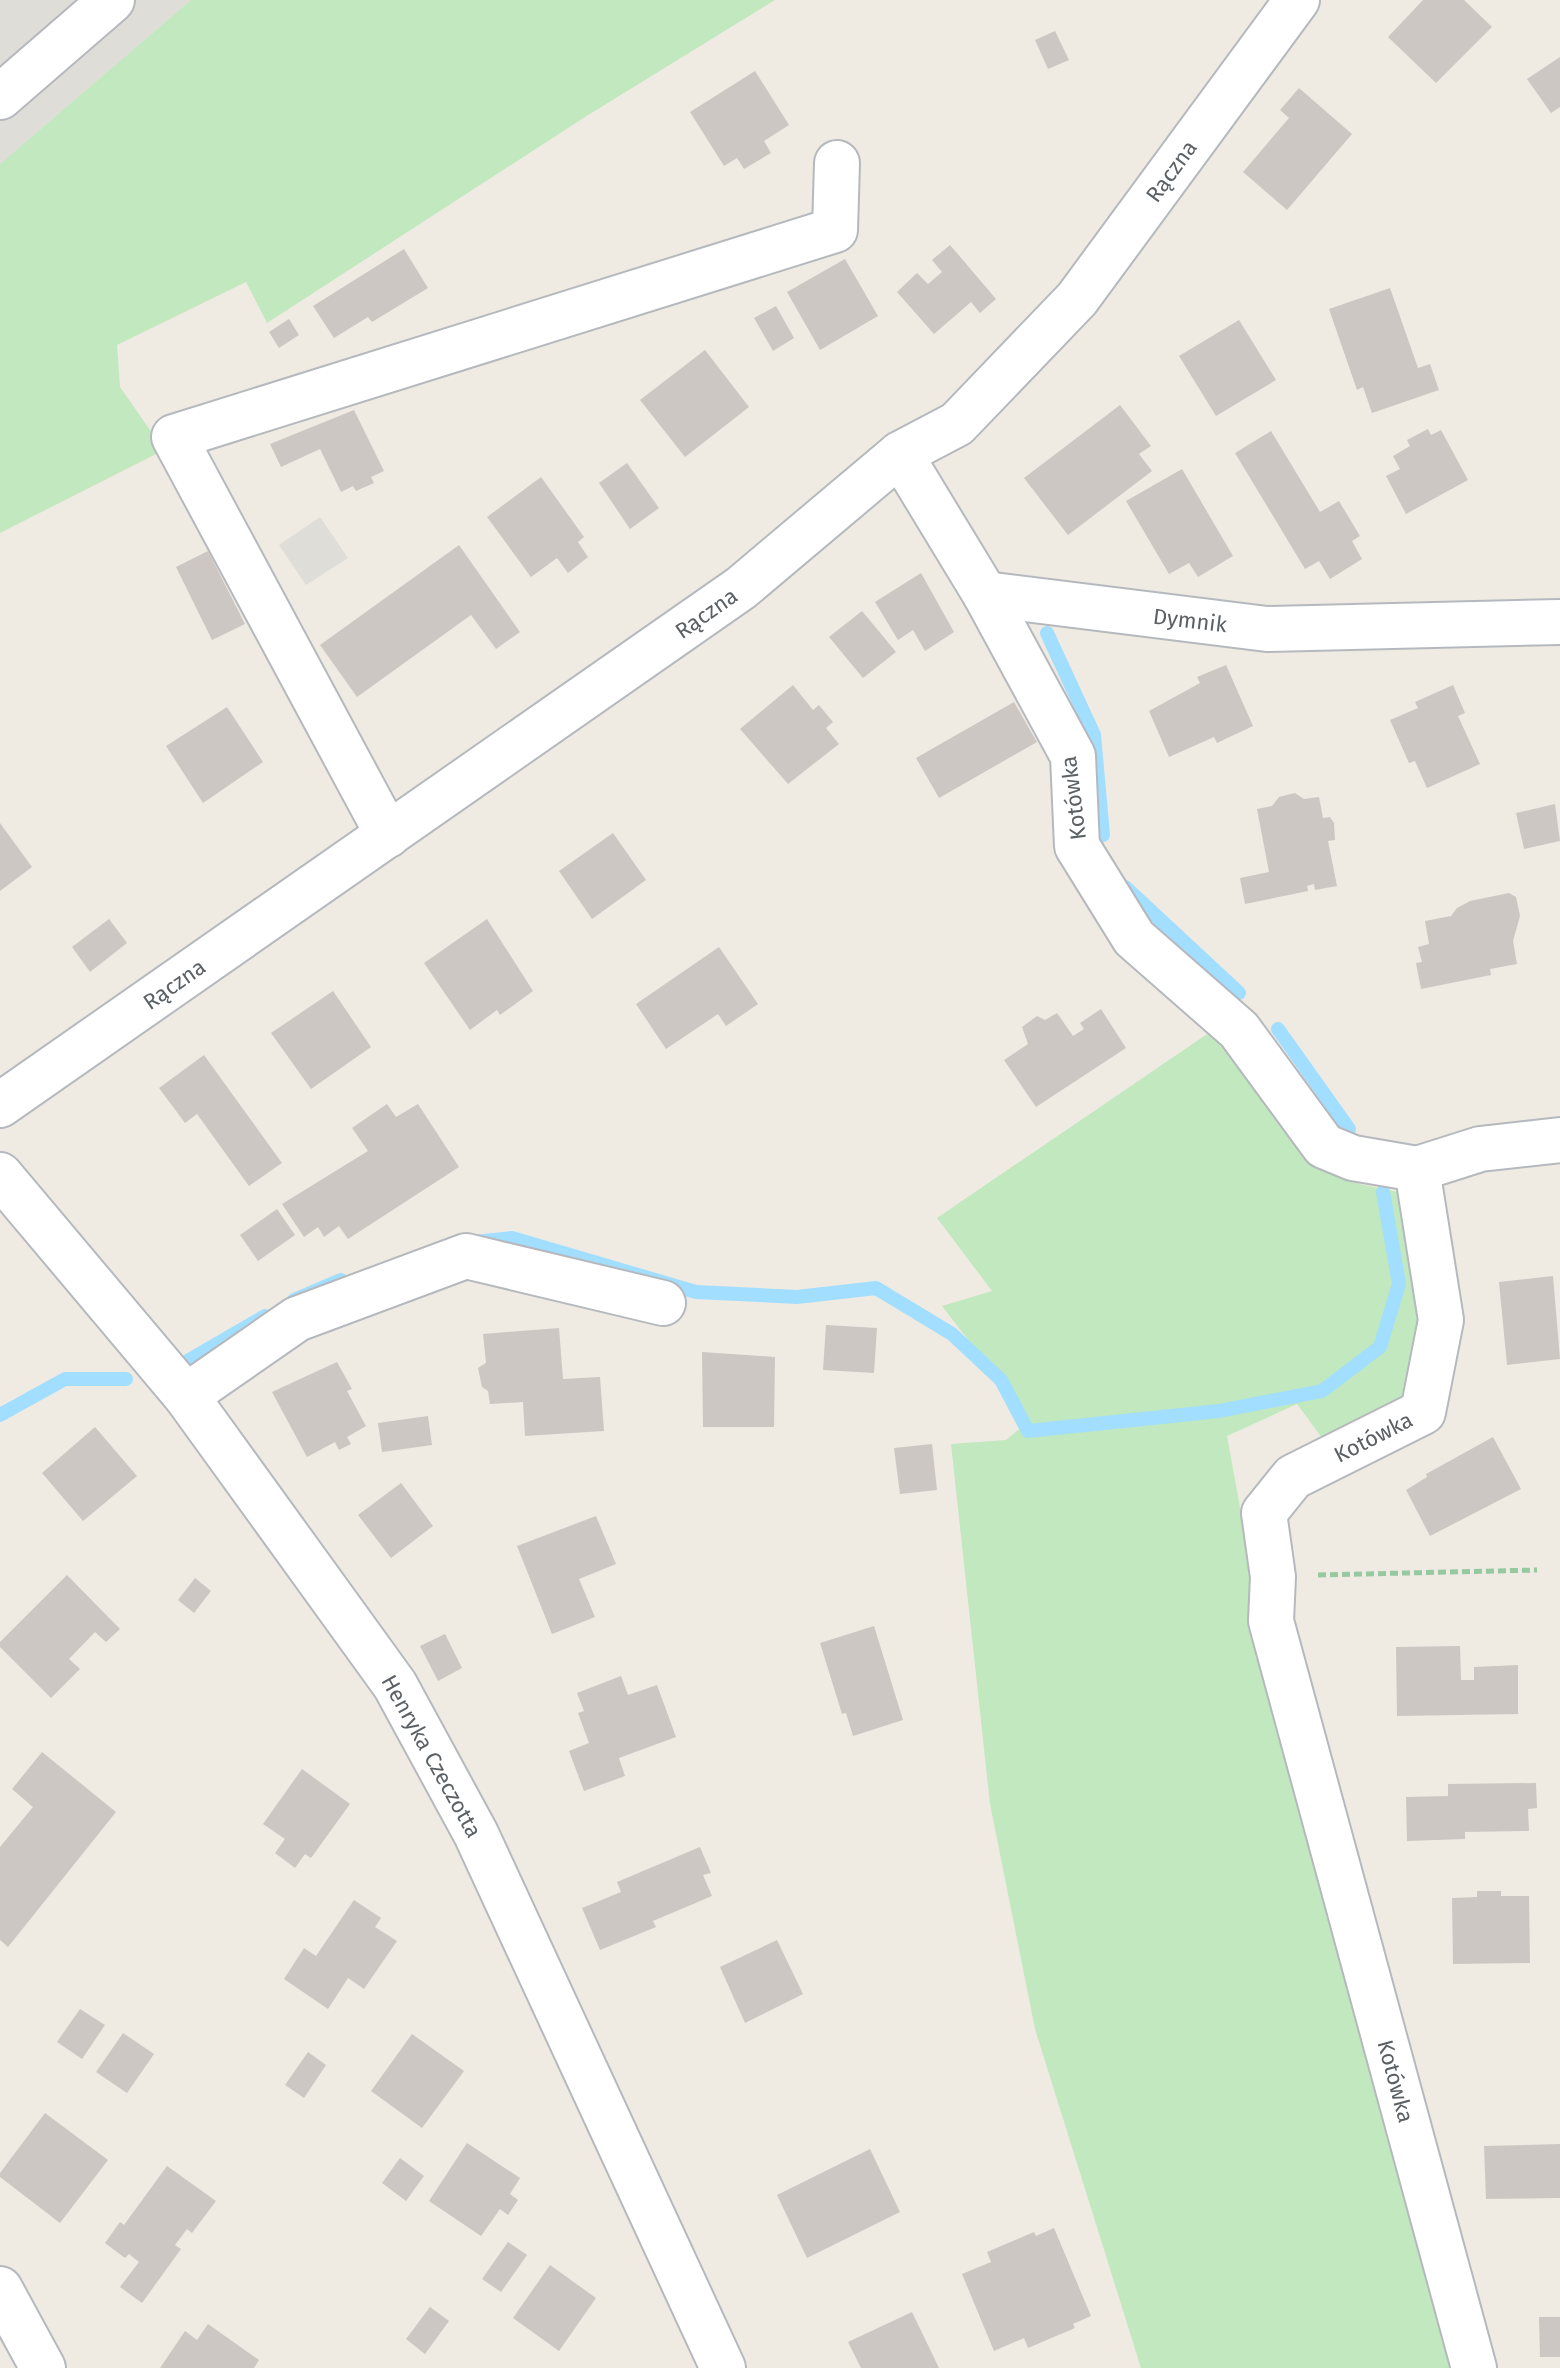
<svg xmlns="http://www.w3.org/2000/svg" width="1560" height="2368" font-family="'Fira Sans',sans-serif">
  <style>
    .industrial { fill: #dfddd7 }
    .green { fill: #c1e8be }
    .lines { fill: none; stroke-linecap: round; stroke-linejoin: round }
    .stream { stroke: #a2deff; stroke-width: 14 }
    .building { fill: #ccc7c2 }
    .minor-casing { stroke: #b5b9be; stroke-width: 48 }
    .path { stroke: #96c9a0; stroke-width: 5; stroke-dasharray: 8 4; stroke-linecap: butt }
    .minor { stroke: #fff; stroke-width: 44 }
    .labels { text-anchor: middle; stroke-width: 8; stroke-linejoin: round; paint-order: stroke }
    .street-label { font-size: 22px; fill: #5b6064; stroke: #fff }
  </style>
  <rect width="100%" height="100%" fill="#efebe3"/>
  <g class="industrial">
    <path d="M 0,0 L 191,0 L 0,164 Z"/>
    <path d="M 320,517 L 348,558 L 306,585 L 279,545 Z"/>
  </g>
  <g class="green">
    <path d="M 191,0 L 775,0 L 585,117 L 267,323 L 246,282 L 117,345 L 120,387 L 164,450 L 0,533 L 0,164 Z"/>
    <path d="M 1216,1028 L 1333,1167 L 1359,1184 L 1403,1193 C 1419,1259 1430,1322 1414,1389 L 1328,1446 L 1297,1404 L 1227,1436 L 1248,1551 L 1452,2368 L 1141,2368 L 1035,2029 L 990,1804 L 951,1444 L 1006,1440 L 1030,1420 L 942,1306 L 992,1291 L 937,1218 Z"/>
  </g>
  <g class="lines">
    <g class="stream">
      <path d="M 1047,633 L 1094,735 L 1103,835"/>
      <path d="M 1125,887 L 1239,993"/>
      <path d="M 1278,1029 L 1349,1129"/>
      <path d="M 475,1242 L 512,1238 L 696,1292 L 797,1297 L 876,1288 L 952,1334 L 1001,1380 L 1028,1431 L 1219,1411 L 1322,1391 L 1380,1347 L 1399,1284 L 1383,1192"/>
      <path d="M 294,1300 L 341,1280"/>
      <path d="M 184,1363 L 265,1316"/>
      <path d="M 0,1415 L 65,1379 L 126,1379"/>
    </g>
  </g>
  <g class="building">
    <path d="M 1423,0 L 1464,0 L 1492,27 L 1436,83 L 1388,37 Z"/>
    <path d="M 1055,31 L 1069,60 L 1048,69 L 1035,40 Z"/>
    <path d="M 1560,57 L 1560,107 L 1551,113 L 1527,79 Z"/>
    <path d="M 755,71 L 789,125 L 764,141 L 771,153 L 744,169 L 737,158 L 724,166 L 690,112 Z"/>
    <path d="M 1299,88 L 1352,134 L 1287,210 L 1243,172 L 1289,118 L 1280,110 Z"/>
    <path d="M 950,245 L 996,299 L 980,313 L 971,302 L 934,334 L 897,292 L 917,273 L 928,284 L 942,272 L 932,260 Z"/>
    <path d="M 404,249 L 428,288 L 372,322 L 368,317 L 334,338 L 313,306 Z"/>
    <path d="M 845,259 L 878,316 L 820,350 L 787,292 Z"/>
    <path d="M 1390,288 L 1418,368 L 1430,364 L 1439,390 L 1372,413 L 1363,387 L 1357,390 L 1329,309 Z"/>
    <path d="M 776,306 L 794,338 L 773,351 L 754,318 Z"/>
    <path d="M 289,319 L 299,335 L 279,348 L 269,332 Z"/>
    <path d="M 1239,320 L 1276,380 L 1216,416 L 1179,356 Z"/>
    <path d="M 705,350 L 749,407 L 685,457 L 640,400 Z"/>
    <path d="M 1120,405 L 1151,446 L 1139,454 L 1152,471 L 1068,535 L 1024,478 Z"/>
    <path d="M 354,410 L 384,471 L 371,477 L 374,483 L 356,491 L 353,486 L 341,492 L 320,449 L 281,467 L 270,444 Z"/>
    <path d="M 1428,429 L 1431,435 L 1441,430 L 1468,480 L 1406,514 L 1386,476 L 1400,469 L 1393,456 L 1410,446 L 1407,440 Z"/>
    <path d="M 1271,431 L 1320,512 L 1339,501 L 1360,536 L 1352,541 L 1362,559 L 1330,579 L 1319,561 L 1305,569 L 1235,453 Z"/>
    <path d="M 627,463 L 659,508 L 630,529 L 599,483 Z"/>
    <path d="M 1182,469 L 1233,556 L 1198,577 L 1189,563 L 1169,574 L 1126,501 Z"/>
    <path d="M 541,477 L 584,537 L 578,542 L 588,557 L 568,573 L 557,558 L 531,577 L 487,517 Z"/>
    <path d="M 459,545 L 520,632 L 496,649 L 471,615 L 357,697 L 320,645 Z"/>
    <path d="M 208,551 L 245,624 L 212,640 L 176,567 Z"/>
    <path d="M 921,573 L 954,632 L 925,651 L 913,630 L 898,640 L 875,602 Z"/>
    <path d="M 862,611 L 896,652 L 863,678 L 829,637 Z"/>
    <path d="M 1226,665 L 1253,726 L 1217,743 L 1214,737 L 1169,757 L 1149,711 L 1200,683 L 1197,677 Z"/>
    <path d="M 793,685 L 813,710 L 819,705 L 833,722 L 826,728 L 839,744 L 788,784 L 740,729 Z"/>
    <path d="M 1453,685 L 1465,713 L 1458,716 L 1480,764 L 1427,788 L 1415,761 L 1409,763 L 1390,720 L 1418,708 L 1415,702 Z"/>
    <path d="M 1014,702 L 1037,742 L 939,798 L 916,758 Z"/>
    <path d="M 227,707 L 263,762 L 203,803 L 166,746 Z"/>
    <path d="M 1295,793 L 1304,799 L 1319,797 L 1323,818 L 1330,817 L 1334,823 L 1335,840 L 1328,841 L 1337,886 L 1315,890 L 1314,884 L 1307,886 L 1308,891 L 1245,904 L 1240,878 L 1269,872 L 1257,809 L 1272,806 L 1279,797 Z"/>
    <path d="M 1555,804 L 1560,841 L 1524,849 L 1516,813 Z"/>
    <path d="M 0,823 L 32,867 L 0,891 Z"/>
    <path d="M 613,833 L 646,880 L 592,919 L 559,871 Z"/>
    <path d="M 1509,893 L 1516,897 L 1520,916 L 1513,941 L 1517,964 L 1490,969 L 1491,975 L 1421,989 L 1416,963 L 1422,962 L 1418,947 L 1429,944 L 1425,921 L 1451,916 L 1457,908 L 1470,901 Z"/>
    <path d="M 109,919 L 127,943 L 90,972 L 72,947 Z"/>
    <path d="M 487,919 L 533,991 L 500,1015 L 497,1010 L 470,1030 L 424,963 Z"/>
    <path d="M 719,947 L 758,1004 L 726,1026 L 718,1014 L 666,1049 L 636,1004 Z"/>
    <path d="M 333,991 L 371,1047 L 311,1089 L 271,1033 Z"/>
    <path d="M 1101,1009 L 1126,1048 L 1036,1107 L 1004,1060 L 1028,1044 L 1022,1027 L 1037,1016 L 1045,1020 L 1057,1013 L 1073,1036 L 1084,1029 L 1080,1023 Z"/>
    <path d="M 204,1055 L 282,1163 L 249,1186 L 197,1114 L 185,1123 L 159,1088 Z"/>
    <path d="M 387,1104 L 396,1117 L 418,1104 L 459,1167 L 348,1239 L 339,1226 L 324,1237 L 318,1227 L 304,1237 L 282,1204 L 368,1151 L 352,1128 Z"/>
    <path d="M 277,1209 L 295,1235 L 258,1261 L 240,1235 Z"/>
    <path d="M 1553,1276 L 1560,1359 L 1507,1365 L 1499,1282 Z"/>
    <path d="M 826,1325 L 877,1328 L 874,1373 L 823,1370 Z"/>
    <path d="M 559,1328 L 563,1379 L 600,1377 L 604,1431 L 525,1436 L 523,1402 L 490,1404 L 488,1391 L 482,1387 L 478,1368 L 486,1363 L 483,1334 Z"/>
    <path d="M 702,1352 L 775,1357 L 774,1427 L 703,1427 Z"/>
    <path d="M 337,1362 L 352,1389 L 347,1391 L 366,1426 L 347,1437 L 351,1444 L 339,1450 L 335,1442 L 307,1457 L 272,1392 Z"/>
    <path d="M 428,1416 L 432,1445 L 382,1452 L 378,1423 Z"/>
    <path d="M 95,1427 L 137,1476 L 83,1521 L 42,1473 Z"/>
    <path d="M 1493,1437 L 1521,1489 L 1430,1536 L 1406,1490 L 1427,1477 L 1426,1474 Z"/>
    <path d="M 932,1444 L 937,1490 L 900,1494 L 894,1448 Z"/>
    <path d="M 401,1483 L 433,1526 L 391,1558 L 358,1515 Z"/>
    <path d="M 596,1516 L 616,1564 L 579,1579 L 595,1617 L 552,1634 L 517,1546 Z"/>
    <path d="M 67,1575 L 120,1629 L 106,1642 L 95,1632 L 69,1659 L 80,1669 L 51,1698 L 0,1647 L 0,1642 Z"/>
    <path d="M 195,1578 L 211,1591 L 194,1613 L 178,1600 Z"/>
    <path d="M 874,1626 L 903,1720 L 853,1736 L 846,1713 L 842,1714 L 820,1643 Z"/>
    <path d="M 445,1634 L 462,1668 L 438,1681 L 420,1646 Z"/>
    <path d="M 1460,1646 L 1461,1680 L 1474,1680 L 1474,1667 L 1518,1665 L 1518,1714 L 1397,1716 L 1396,1647 Z"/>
    <path d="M 621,1676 L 628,1695 L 657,1685 L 676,1737 L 619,1758 L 625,1776 L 584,1791 L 569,1751 L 589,1743 L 578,1713 L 584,1711 L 577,1693 Z"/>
    <path d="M 42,1752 L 116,1812 L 8,1947 L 0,1940 L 0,1847 L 33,1807 L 12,1789 Z"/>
    <path d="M 302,1769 L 350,1804 L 311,1858 L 305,1854 L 295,1868 L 275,1853 L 285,1839 L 263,1824 Z"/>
    <path d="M 1536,1783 L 1537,1808 L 1528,1809 L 1529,1831 L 1465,1832 L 1465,1839 L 1407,1841 L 1406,1797 L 1448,1796 L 1448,1784 Z"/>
    <path d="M 700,1847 L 711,1873 L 703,1875 L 712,1896 L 653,1921 L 656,1927 L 600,1950 L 582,1908 L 621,1892 L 617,1882 Z"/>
    <path d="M 1477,1891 L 1501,1891 L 1501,1896 L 1529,1896 L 1530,1963 L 1453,1964 L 1452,1898 L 1477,1897 Z"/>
    <path d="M 354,1900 L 381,1918 L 375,1927 L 397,1941 L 364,1989 L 348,1978 L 328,2009 L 284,1979 L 304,1948 L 316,1956 Z"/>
    <path d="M 777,1940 L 803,1994 L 745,2023 L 720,1967 Z"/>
    <path d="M 80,2009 L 105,2025 L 82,2059 L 57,2042 Z"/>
    <path d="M 123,2033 L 154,2054 L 127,2093 L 96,2072 Z"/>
    <path d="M 412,2034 L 464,2071 L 422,2128 L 371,2091 Z"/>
    <path d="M 308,2052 L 326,2065 L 304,2098 L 285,2085 Z"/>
    <path d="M 45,2113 L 108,2160 L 60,2223 L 0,2177 L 0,2173 Z"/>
    <path d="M 467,2143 L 520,2178 L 510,2194 L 518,2200 L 508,2215 L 500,2209 L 481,2236 L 429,2201 Z"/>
    <path d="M 1560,2144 L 1560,2198 L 1486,2199 L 1484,2146 Z"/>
    <path d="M 870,2149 L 900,2212 L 807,2258 L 777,2195 Z"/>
    <path d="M 400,2158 L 424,2176 L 406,2201 L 382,2183 Z"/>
    <path d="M 167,2166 L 216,2201 L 192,2233 L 187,2229 L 175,2245 L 181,2249 L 142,2303 L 120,2287 L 139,2262 L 129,2254 L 125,2258 L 105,2243 L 120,2222 L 124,2225 Z"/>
    <path d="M 1054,2228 L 1091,2316 L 1073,2324 L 1075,2328 L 1028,2348 L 1024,2338 L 994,2351 L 962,2274 L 991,2262 L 987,2252 L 1034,2232 L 1036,2236 Z"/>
    <path d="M 508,2242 L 527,2255 L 501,2292 L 482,2279 Z"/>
    <path d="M 550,2265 L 596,2298 L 559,2351 L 513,2318 Z"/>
    <path d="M 430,2307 L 449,2321 L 425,2354 L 406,2339 Z"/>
    <path d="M 912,2312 L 939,2368 L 861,2368 L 848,2342 Z"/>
    <path d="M 1539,2317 L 1560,2317 L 1560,2357 L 1540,2357 Z"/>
    <path d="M 208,2324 L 259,2360 L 254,2368 L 160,2368 L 185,2331 L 197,2340 Z"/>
  </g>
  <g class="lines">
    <defs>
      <g id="minor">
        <path d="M 0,97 L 112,0"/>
        <path d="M 900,454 L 985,594 L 1267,629 L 1560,622"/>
        <path d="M 985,594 L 1073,756 L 1077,846 L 1134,938 L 1239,1030 L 1324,1146 L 1353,1158 L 1417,1169 L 1441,1320 L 1423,1412 L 1293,1477 L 1264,1513 L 1273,1577 L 1271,1621 L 1474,2368"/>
        <path d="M 388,835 L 174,437 L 835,230 L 837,163"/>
        <path d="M 0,1105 L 741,588 L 900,454 L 957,424 L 1077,299 L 1297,0"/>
        <path d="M 1417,1169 L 1480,1149 L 1560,1140"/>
        <path d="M 0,1175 L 186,1396 L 395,1685 L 476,1834 L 723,2368"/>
        <path d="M 186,1396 L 297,1319 L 466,1256 L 663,1303"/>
        <path d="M 0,2289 L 43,2368"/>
      </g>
    </defs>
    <use href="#minor" class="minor-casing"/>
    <path class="path" d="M 1318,1575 L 1537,1570"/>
    <use href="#minor" class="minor"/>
  </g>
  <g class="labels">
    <g class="street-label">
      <text transform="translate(1171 171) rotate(-54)" y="8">Rączna</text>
      <text transform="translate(706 613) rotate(-35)" y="8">Rączna</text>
      <text transform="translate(1190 620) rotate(7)" y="8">Dymnik</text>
      <text transform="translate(1073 798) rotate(-97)" y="8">Kotówka</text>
      <text transform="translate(174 984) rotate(-35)" y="8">Rączna</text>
      <text transform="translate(1373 1437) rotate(-27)" y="8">Kotówka</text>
      <text transform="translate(432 1756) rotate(61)" y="8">Henryka Czeczotta</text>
      <text transform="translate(1396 2081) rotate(75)" y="8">Kotówka</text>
    </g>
  </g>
</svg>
